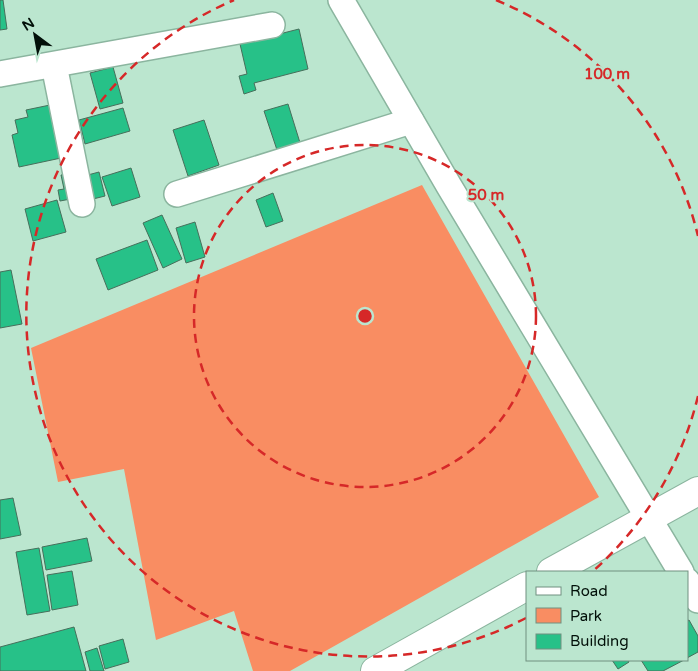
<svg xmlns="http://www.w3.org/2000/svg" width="698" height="671" font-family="'Varela Round',sans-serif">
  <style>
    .green { fill: #f98d62 }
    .building { fill: #27c188; stroke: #476f5b }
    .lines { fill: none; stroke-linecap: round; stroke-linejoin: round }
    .street-casing { stroke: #8bb59f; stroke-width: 28 }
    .secondary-casing { stroke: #8bb59f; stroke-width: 30 }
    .street { stroke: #fff; stroke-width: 25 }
    .secondary { stroke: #fff; stroke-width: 28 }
    .ring { fill: none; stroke: #d62828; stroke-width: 2.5; stroke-dasharray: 9 6 }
    .centre { fill: #d62828; stroke: #bbe6cf; stroke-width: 2.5 }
    .ring-label { font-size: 15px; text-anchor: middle; font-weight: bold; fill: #d62828; stroke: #bbe6cf; stroke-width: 4; stroke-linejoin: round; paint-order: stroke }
  </style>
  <rect width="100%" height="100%" fill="#bbe6cf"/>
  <path class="green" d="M 422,185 L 599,497 L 290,671 L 253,671 L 234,611 L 156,640 L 124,469 L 58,482 L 31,348 Z"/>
  <g class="building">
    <path d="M 0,0 L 3,0 L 7,29 L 0,30 Z"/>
    <path d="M 299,29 L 308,69 L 254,83 L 256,90 L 244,94 L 239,76 L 247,74 L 240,44 Z"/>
    <path d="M 113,67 L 123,103 L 100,109 L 90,73 Z"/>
    <path d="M 288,104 L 301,146 L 278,153 L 264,111 Z"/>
    <path d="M 50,105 L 61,158 L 19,167 L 12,135 L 18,133 L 15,120 L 28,117 L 26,110 Z"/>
    <path d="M 123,108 L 130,131 L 85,144 L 79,120 Z"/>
    <path d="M 204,120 L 219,165 L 188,176 L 173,130 Z"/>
    <path d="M 131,168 L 140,197 L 112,206 L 102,177 Z"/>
    <path d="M 99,172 L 105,196 L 89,200 L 84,176 Z"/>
    <path d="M 72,173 L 76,198 L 60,201 L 58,190 L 64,189 L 61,175 Z"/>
    <path d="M 273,193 L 283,221 L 266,227 L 256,200 Z"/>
    <path d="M 57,200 L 66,232 L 33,241 L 25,209 Z"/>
    <path d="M 162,215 L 182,259 L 163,268 L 143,223 Z"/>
    <path d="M 195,222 L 205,257 L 186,263 L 176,228 Z"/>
    <path d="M 147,240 L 158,270 L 108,290 L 96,259 Z"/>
    <path d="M 11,270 L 22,324 L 0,328 L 0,272 Z"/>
    <path d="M 13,498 L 21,535 L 0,539 L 0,500 Z"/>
    <path d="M 87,538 L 92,561 L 46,570 L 42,547 Z"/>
    <path d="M 39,548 L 50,611 L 27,615 L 16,552 Z"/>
    <path d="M 72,571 L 78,605 L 52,610 L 47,575 Z"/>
    <path d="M 689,620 L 698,636 L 698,652 L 687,658 L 687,621 Z"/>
    <path d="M 74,627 L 86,671 L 0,671 L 0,647 Z"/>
    <path d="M 123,639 L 129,662 L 105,669 L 99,646 Z"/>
    <path d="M 97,648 L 104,671 L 90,671 L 85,652 Z"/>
    <path d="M 612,660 L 628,660 L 629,662 L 618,669 Z"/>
    <path d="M 641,660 L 684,660 L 663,671 L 648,671 Z"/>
  </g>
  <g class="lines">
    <defs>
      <g id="street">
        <path d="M 341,0 L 449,186 L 681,572"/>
        <path d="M 54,65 L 82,204"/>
        <path d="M 0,74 L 272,25"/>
        <path d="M 177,194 L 411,121"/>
        <path d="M 687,581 L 698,600"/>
      </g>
      <g id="secondary">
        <path d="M 551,572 L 698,491"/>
        <path d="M 375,671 L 527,586"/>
      </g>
    </defs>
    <use href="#street" class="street-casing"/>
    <use href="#secondary" class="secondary-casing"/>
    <use href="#street" class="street"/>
    <use href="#secondary" class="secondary"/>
  </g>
  <g class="ring">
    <circle cx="365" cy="316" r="171"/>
    <path d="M698 396A342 342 0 0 1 592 572M526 618A342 342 0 1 1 234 0M496 0A342 342 0 0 1 698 236"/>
  </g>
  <circle cx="365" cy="316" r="8" class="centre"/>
  <g class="ring-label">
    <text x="607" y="79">100 m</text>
    <text x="486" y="200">50 m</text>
  </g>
  <rect x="526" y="571" width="162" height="90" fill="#bbe6cf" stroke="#719080"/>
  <rect x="536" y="587" width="25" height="8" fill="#ffffff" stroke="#719080"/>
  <text x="570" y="596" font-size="15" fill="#021009">Road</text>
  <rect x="536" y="608" width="25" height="15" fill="#f98d62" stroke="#719080"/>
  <text x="570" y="621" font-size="15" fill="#021009">Park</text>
  <rect x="536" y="634" width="25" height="15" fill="#27c188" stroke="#719080"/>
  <text x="570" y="646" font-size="15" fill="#021009">Building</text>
  <g transform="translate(35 35) rotate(328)" stroke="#bbe6cf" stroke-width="4" paint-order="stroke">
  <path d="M0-4L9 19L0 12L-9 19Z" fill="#021009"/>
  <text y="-8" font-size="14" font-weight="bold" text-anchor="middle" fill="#021009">N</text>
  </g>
</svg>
